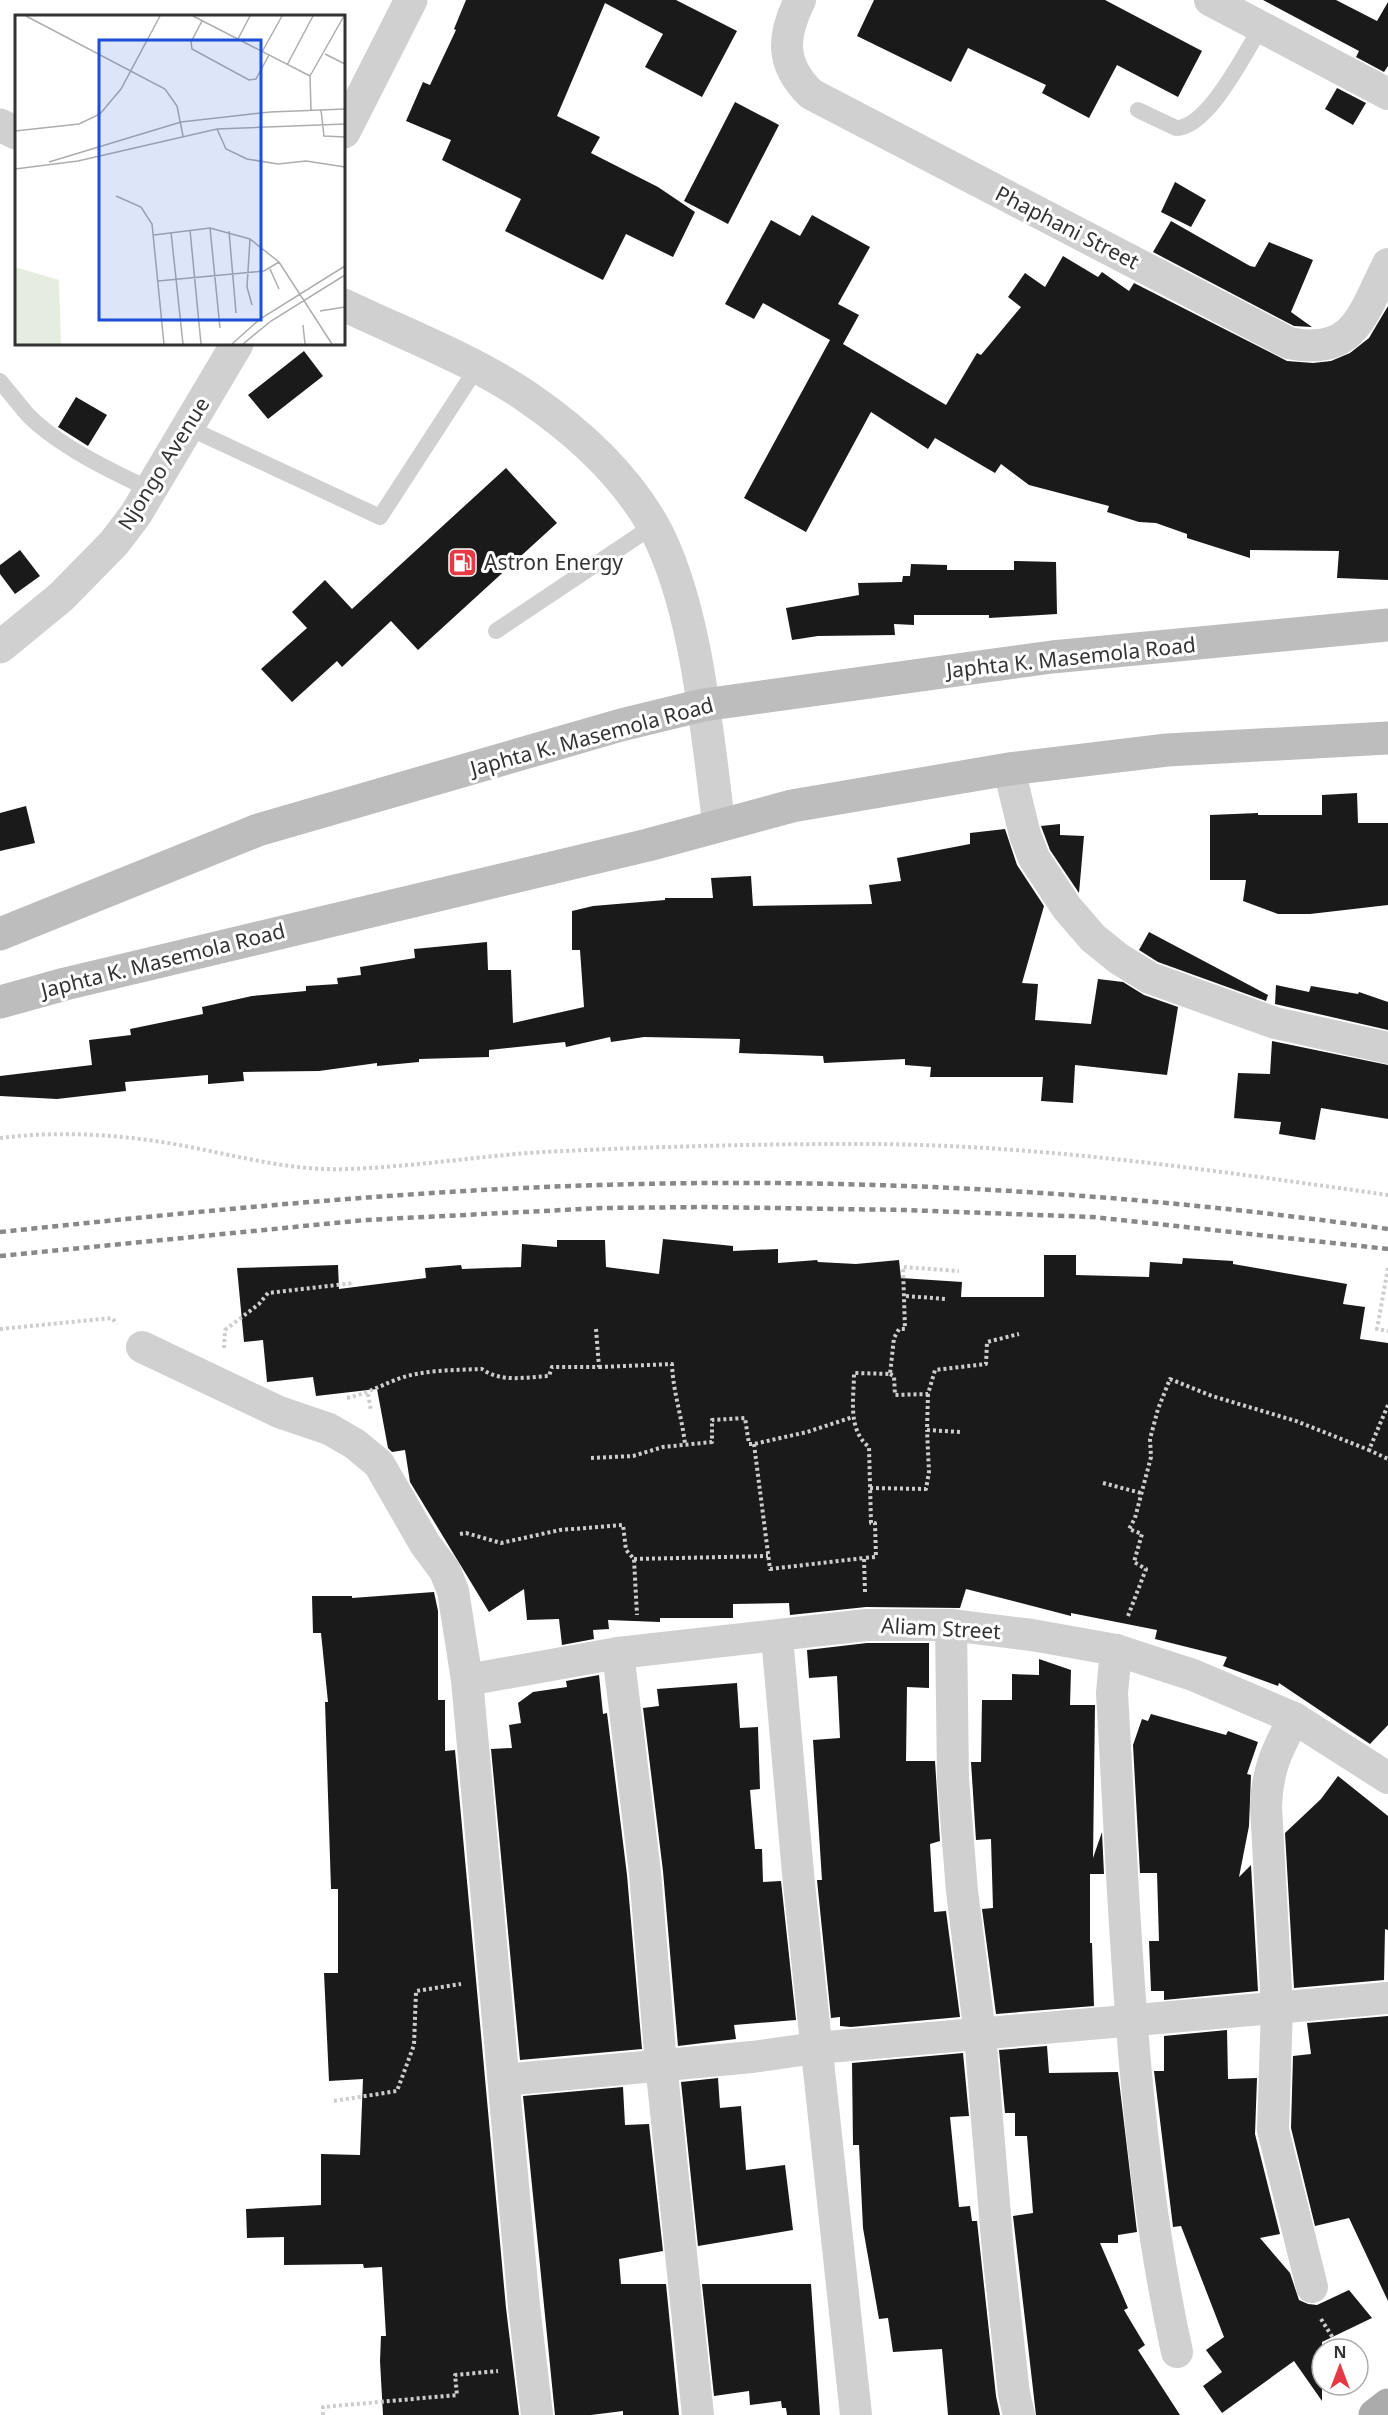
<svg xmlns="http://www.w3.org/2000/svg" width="1388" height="2415" font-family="'Noto Sans',sans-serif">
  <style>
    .building { fill: #1a1a1a }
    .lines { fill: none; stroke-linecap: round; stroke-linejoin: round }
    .path { stroke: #cdcdcd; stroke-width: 4; stroke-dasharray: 3 3; stroke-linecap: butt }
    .service { stroke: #d0d0d0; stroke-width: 16 }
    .minor { stroke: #d0d0d0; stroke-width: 32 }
    .tertiary { stroke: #d0d0d0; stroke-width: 33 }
    .secondary { stroke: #bdbdbd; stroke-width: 33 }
    .primary { stroke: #ababab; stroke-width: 33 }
    .rail { stroke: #888; stroke-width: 4.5; stroke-dasharray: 6 4.5; stroke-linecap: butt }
    .labels { text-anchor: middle; stroke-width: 6; stroke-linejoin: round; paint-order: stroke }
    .street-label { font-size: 21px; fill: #333; stroke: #fff }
    .poi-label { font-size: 21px; fill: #333; stroke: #fff; text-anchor: start }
    .inset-road { fill: none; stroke: #adadad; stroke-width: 1.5 }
    .view { fill: #1d4ed8; fill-opacity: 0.15; stroke: #1d4ed8; stroke-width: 3 }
    .inset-edge { fill: none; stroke: #333; stroke-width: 3 }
  </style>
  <rect width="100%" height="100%" fill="#fff"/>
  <g class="building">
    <path d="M 466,0 L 676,0 L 737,31 L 702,97 L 645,67 L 663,34 L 605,3 L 557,116 L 600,137 L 591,153 L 658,187 L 695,212 L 673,257 L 626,234 L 603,280 L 505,231 L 521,199 L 442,160 L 451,140 L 406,121 L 423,82 L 430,85 L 456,30 L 454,29 Z"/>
    <path d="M 874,0 L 1105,0 L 1202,51 L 1178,97 L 1117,65 L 1089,118 L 1042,93 L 1046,85 L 968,48 L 951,82 L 857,36 Z"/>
    <path d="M 1263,0 L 1336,0 L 1377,21 L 1388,2 L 1388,66 L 1384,72 L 1356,57 L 1359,51 Z"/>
    <path d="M 1337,88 L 1366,103 L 1353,125 L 1325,109 Z"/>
    <path d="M 735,102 L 779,125 L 728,224 L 684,201 Z"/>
    <path d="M 1175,182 L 1206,200 L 1191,227 L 1161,212 Z"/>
    <path d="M 812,215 L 870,247 L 838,304 L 859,315 L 843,344 L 946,405 L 977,353 L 981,355 L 1021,307 L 1008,297 L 1025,273 L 1045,287 L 1063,256 L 1098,277 L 1102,272 L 1129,291 L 1134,283 L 1287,361 L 1313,363 L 1331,361 L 1350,353 L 1369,338 L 1388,306 L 1388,580 L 1337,578 L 1339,551 L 1250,550 L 1250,558 L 1187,538 L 1187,534 L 1156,523 L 1139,522 L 1107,512 L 1109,506 L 1029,485 L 1001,464 L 995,473 L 935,438 L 928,449 L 871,412 L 806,532 L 744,498 L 830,340 L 763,303 L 754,319 L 725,304 L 771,220 L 800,236 Z"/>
    <path d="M 1171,221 L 1250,266 L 1255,267 L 1269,242 L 1313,260 L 1291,312 L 1312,327 L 1294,326 L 1153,252 Z"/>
    <path d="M 304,351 L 323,376 L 268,419 L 248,395 Z"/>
    <path d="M 76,397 L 107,415 L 88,446 L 58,427 Z"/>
    <path d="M 506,468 L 557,523 L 418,650 L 391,621 L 342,667 L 337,661 L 292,702 L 261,669 L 307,628 L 292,612 L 325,580 L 352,609 Z"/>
    <path d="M 20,550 L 40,576 L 15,594 L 0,574 L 0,565 Z"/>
    <path d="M 1014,561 L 1056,562 L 1057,614 L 989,618 L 989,615 L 914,615 L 914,625 L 894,624 L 895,635 L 818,636 L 792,640 L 786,608 L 859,595 L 858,583 L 902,582 L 903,576 L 910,576 L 911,564 L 947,565 L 947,570 L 1014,570 Z"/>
    <path d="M 1357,793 L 1358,823 L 1388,823 L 1388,905 L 1310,914 L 1278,914 L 1243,901 L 1246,880 L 1210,880 L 1210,815 L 1258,813 L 1258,815 L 1322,815 L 1322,795 Z"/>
    <path d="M 26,806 L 35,843 L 0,851 L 0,813 Z"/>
    <path d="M 1060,824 L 1060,835 L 1084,836 L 1079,893 L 1050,850 L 1041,826 Z"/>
    <path d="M 1005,829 L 1017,865 L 1044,906 L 1022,983 L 1038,984 L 1035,1020 L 1091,1024 L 1098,979 L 1123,982 L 1144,995 L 1178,1007 L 1167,1075 L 1075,1065 L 1073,1103 L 1041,1101 L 1043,1077 L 930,1077 L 931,1067 L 905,1065 L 905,1059 L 824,1063 L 823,1056 L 739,1053 L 740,1039 L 644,1037 L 611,1042 L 610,1037 L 566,1047 L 565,1042 L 489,1050 L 489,1057 L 419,1059 L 419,1062 L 377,1066 L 377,1063 L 319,1071 L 243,1072 L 244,1081 L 208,1084 L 208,1075 L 125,1082 L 126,1091 L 57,1099 L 0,1096 L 0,1076 L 92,1065 L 89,1040 L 131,1035 L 130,1029 L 203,1014 L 202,1007 L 252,996 L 306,991 L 306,986 L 338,984 L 337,978 L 361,975 L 360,967 L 415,958 L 414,949 L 487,942 L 488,970 L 511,970 L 513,1023 L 584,1007 L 580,950 L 572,950 L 572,911 L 593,906 L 665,900 L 665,898 L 713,898 L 711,878 L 751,876 L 753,906 L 872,904 L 869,885 L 901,881 L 897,858 L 970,844 L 970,833 Z"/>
    <path d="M 1149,932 L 1268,995 L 1266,1001 L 1158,962 L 1139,950 Z"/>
    <path d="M 1276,985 L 1309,992 L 1311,986 L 1358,994 L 1359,992 L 1388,1002 L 1388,1030 L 1275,1004 Z"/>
    <path d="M 1272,1041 L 1388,1065 L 1388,1119 L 1321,1108 L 1315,1140 L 1279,1134 L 1281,1122 L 1234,1118 L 1238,1073 L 1270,1074 Z"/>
    <path d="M 663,1239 L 733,1246 L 733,1251 L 778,1249 L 778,1263 L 817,1260 L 818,1262 L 856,1264 L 899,1260 L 901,1278 L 962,1282 L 961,1297 L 1044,1297 L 1044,1255 L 1076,1255 L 1076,1275 L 1149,1277 L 1150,1262 L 1182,1264 L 1183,1258 L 1233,1261 L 1233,1264 L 1347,1284 L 1343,1304 L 1365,1307 L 1360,1339 L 1388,1343 L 1388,1725 L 1370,1744 L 1279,1683 L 1278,1686 L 1223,1666 L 1227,1657 L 1155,1639 L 1157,1630 L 1071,1613 L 1071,1616 L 966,1589 L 960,1608 L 866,1607 L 790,1615 L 789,1603 L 733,1604 L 733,1618 L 660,1618 L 660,1622 L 608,1620 L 609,1629 L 593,1630 L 594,1639 L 562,1645 L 559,1619 L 527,1620 L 524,1589 L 489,1612 L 410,1482 L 405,1450 L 392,1452 L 388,1448 L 377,1389 L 316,1396 L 313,1377 L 267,1382 L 263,1340 L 244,1342 L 237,1268 L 338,1265 L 339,1289 L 426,1278 L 425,1268 L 461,1265 L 462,1269 L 521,1267 L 522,1244 L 557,1247 L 557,1240 L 605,1240 L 606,1267 L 659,1274 Z"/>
    <path d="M 434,1592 L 438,1611 L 438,1700 L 445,1700 L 445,1751 L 455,1750 L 506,2308 L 519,2415 L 383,2415 L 380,2361 L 381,2336 L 386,2336 L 382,2267 L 364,2268 L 363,2264 L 284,2265 L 284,2237 L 247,2238 L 246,2209 L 321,2205 L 321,2154 L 360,2155 L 363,2079 L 329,2081 L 324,1973 L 338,1973 L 338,1889 L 331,1889 L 325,1702 L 328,1702 L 321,1633 L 313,1633 L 312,1596 L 352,1596 L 352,1598 Z"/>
    <path d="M 867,1643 L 929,1643 L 929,1688 L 907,1687 L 906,1761 L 935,1761 L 940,1841 L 930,1844 L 934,1912 L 946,1911 L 960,2017 L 851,2027 L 840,2026 L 840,2017 L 831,2018 L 817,1880 L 822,1880 L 813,1740 L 840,1738 L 837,1676 L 809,1678 L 807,1650 Z"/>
    <path d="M 1039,1659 L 1071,1670 L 1070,1705 L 1095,1705 L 1093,1858 L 1102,1832 L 1104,1874 L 1090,1874 L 1090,1943 L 1092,1943 L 1094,2006 L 996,2014 L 982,1909 L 993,1908 L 991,1839 L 976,1840 L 971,1762 L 981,1762 L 982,1700 L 1012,1700 L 1012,1674 L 1039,1675 Z"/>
    <path d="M 599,1675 L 603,1714 L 607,1713 L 627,1875 L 642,2049 L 520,2060 L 491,1749 L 512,1748 L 509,1725 L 521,1723 L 518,1703 L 533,1692 L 567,1687 L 566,1681 Z"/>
    <path d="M 737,1683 L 740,1728 L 758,1727 L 760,1789 L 750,1790 L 755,1849 L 762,1849 L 763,1882 L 781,1881 L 796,2020 L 734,2025 L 736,2039 L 678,2046 L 663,1871 L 643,1708 L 659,1706 L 657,1689 Z"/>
    <path d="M 1151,1714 L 1226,1735 L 1228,1731 L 1258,1742 L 1247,1774 L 1251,1775 L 1249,1826 L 1239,1877 L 1251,1865 L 1258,1991 L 1164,2000 L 1164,1991 L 1151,1991 L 1149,1941 L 1159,1941 L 1157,1873 L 1140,1873 L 1133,1745 L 1142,1719 L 1148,1721 Z"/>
    <path d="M 1338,1776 L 1388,1816 L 1388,1930 L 1385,1929 L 1384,1980 L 1294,1988 L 1285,1833 L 1321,1799 Z"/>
    <path d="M 1388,2016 L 1388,2301 L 1349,2218 L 1315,2226 L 1291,2128 L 1293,2056 L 1311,2054 L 1307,2023 Z"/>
    <path d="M 1227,2030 L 1228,2079 L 1257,2078 L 1255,2134 L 1280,2234 L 1260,2238 L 1290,2273 L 1299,2300 L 1308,2304 L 1317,2305 L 1349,2290 L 1372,2318 L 1322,2342 L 1322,2401 L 1294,2361 L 1222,2413 L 1203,2386 L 1222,2372 L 1206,2350 L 1224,2337 L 1181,2226 L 1173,2227 L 1154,2071 L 1164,2071 L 1164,2036 Z"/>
    <path d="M 1047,2046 L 1049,2073 L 1118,2072 L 1137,2232 L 1118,2235 L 1118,2243 L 1100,2243 L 1128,2308 L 1124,2310 L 1145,2345 L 1138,2350 L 1180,2415 L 1036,2415 L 1013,2216 L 1033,2213 L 1027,2136 L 1015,2136 L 1015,2113 L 1005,2113 L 999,2050 Z"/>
    <path d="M 963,2053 L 969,2116 L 950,2117 L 959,2207 L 970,2206 L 972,2221 L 977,2221 L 996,2396 L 1000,2415 L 948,2415 L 942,2349 L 893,2352 L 888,2318 L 879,2319 L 863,2228 L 859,2145 L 853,2145 L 852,2063 Z"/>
    <path d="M 718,2078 L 720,2108 L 741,2106 L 746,2170 L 785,2165 L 793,2230 L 698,2246 L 681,2082 Z"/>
    <path d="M 623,2087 L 625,2125 L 649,2124 L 663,2251 L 619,2259 L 621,2284 L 666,2284 L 679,2415 L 623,2415 L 623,2411 L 591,2415 L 555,2415 L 523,2096 Z"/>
    <path d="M 702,2284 L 811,2284 L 820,2415 L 787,2415 L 786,2408 L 782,2408 L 781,2401 L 750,2405 L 749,2391 L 714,2396 Z"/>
  </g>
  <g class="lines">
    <g class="path">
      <path d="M 0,1138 C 64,1130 132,1135 195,1148 C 246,1158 294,1171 347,1169 C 413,1167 478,1156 543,1152 C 645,1147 749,1144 851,1144 C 1031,1143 1211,1170 1388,1195"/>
      <path d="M 1388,1268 L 1377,1329 L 1388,1331"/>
      <path d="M 906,1296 L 946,1299"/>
      <path d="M 0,1329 L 112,1318 L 117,1324"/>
      <path d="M 224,1348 L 225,1330 L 259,1304 L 268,1293 L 354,1283"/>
      <path d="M 599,1367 L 672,1364 C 673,1392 682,1417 685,1444"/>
      <path d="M 890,1374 L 894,1376 L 895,1395 L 928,1394 L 935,1370 L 986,1364 L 987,1342 L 1019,1334"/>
      <path d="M 368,1394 L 371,1411"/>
      <path d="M 928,1394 L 927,1430 L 961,1432"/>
      <path d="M 347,1398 C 365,1394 378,1387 395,1380 C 420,1370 454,1370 482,1369 C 501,1383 526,1377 549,1376 L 552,1367 L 599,1367 L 596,1329"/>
      <path d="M 1388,1405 L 1369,1450 L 1388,1459"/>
      <path d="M 754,1444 L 770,1569 L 864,1558"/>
      <path d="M 591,1458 L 633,1456 L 663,1447 L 712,1442 L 712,1420 L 745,1418 L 749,1444 L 754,1444 L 807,1432 L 853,1417"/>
      <path d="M 1103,1483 L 1141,1493"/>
      <path d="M 870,1488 L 926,1489 L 929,1472 L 927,1430"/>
      <path d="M 460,1534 L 466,1533 L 501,1543 L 560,1530 L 623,1525 L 626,1550 L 634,1559 L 637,1615"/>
      <path d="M 634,1559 L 768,1556"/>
      <path d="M 865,1592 L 864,1558 L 876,1557 L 875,1523 L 871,1523 L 869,1447 C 847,1429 854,1399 854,1373 L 890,1374 L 894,1338 L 899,1329 L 905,1329 L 903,1267 L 959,1271"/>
      <path d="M 1128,1616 L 1146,1569 L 1134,1562 L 1142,1534 L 1129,1529 L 1135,1518 L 1151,1457 L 1150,1439 L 1158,1409 L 1170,1379 L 1212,1396 L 1296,1421 L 1369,1450"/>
      <path d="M 334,2101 L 397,2091 L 414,2045 L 416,1991 L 461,1984"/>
      <path d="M 1321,2319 L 1340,2349"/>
      <path d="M 323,2415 L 323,2407 L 457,2395 L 455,2375 L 498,2371"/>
    </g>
    <g class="service">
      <path d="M 1138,110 L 1176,128 C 1208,128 1245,53 1261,27"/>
      <path d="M 0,381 C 9,392 18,403 27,414 C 58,446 111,471 151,490"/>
      <path d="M 189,428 L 380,517 L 476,369"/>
      <path d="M 496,631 L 653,526"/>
    </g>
    <g class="minor">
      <path d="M 800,0 C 782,36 780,64 811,94 L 1289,343 C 1355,357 1363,313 1388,264"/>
      <path d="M 1210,0 L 1388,94"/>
      <path d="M 1009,769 L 1025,835 L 1034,858 L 1067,908 L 1093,938 L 1119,959 L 1150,978 L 1275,1023 L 1388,1048"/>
      <path d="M 142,1347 L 279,1412 L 329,1429 L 355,1444 L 379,1464 L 425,1544 L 445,1571 L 453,1591 L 467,1680 L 524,2306 L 537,2415"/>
      <path d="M 951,1625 L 953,1779 L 962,1891 L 980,2035 L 998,2251 L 1014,2394 L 1019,2415"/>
      <path d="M 777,1637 L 799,1884 L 856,2415"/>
      <path d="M 1116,1650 L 1112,1693 C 1125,1913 1130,2137 1177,2352"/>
      <path d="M 618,1653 L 645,1873 L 661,2064 L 698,2415"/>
      <path d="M 467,1680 L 618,1653 L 866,1625 L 951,1625 L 1032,1635 L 1116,1650 L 1193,1675 L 1294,1718 L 1388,1778"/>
      <path d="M 1294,1718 C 1277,1750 1267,1770 1266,1806 L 1277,2008 L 1273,2130 L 1312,2287"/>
      <path d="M 504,2080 L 752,2057 L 816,2048 L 1388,1998"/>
    </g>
    <g class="tertiary">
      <path d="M 0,125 L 16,133"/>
      <path d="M 344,132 L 411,0"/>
      <path d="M 344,305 C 402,333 478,362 530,399 C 578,432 623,473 653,525 C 697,604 707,735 719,825"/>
      <path d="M 0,647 L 61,597 L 114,543 L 136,514 L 237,344"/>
    </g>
    <g class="secondary">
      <path d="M 0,934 L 258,830 L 621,725 L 703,705 L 1052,657 L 1388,625"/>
      <path d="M 0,1002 L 65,984 L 648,845 L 792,806 L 1009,769 L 1167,750 L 1388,738"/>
    </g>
    <path class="primary" d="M 1375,2415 L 1388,2405"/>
    <g class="rail">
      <path d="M 0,1232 C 200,1211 399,1191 600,1185 C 863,1177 1127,1192 1388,1229"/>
      <path d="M 0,1256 L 365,1220 L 602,1208 L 707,1207 L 905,1210 L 1093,1217 L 1388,1249"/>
    </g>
  </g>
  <defs>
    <symbol id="fuel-square" viewBox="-11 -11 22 22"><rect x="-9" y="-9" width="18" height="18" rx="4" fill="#e63946" stroke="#fff"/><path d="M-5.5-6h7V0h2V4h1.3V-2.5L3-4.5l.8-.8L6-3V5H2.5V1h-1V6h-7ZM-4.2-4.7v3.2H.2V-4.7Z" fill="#fff"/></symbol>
  </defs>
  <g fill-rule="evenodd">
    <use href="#fuel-square" x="446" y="546" width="33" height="33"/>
  </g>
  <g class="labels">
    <g class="street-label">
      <text transform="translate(1067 228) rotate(27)" y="7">Phaphani Street</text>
      <text transform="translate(164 464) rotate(-58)" y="7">Njongo Avenue</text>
      <text transform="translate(1071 658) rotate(-6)" y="7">Japhta K. Masemola Road</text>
      <text transform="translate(592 737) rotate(-15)" y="7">Japhta K. Masemola Road</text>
      <text transform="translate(163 961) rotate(-14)" y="7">Japhta K. Masemola Road</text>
      <text transform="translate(941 1629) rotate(3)" y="7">Aliam Street</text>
    </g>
    <g class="poi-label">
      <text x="484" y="570">Astron Energy</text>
    </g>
  </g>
  <g transform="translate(15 15)">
    <rect width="330" height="330" fill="#fff"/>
    <path d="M 0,252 L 44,265 L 46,329 L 0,329 Z" fill="#e6ecdf"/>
    <path class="inset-road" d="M 11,1 L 150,74 L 162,91 L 168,121M 178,1 L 295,61M 187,6 L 176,27 L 177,34 L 234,65 L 241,64 L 254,40M 223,24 L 235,1M 247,37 L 267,1M 310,39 L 330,49M 272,50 L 298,1M 295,61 L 329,1M 295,61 L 296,95M 306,95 L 309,121 L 330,122M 202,114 L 211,134 L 232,144 L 263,149 L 291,146 L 330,152M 0,116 L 64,109 L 85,99 L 106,74 L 145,1M 34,147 L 166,107 L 255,97 L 330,94M 0,154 L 63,146 L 202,114 L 330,109M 101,181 L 126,192 L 137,209 L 149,329M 195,213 L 205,313M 175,215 L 186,329M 214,216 L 221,298M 156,217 L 168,329M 139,220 L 195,213 L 235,224 L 264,247 L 317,329M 235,224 L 232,272 L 237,290M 255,254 L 264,274M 143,266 L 249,256 L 264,247M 305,296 L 330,292M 288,310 L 290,329M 217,329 L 245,304 L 330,251M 228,329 L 256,306 L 330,260"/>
    <path class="view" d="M 84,25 L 246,25 L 246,305 L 84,305 Z"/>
    <rect width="330" height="330" class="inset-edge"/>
  </g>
  <g transform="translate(1340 2367)"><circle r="28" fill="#ffffff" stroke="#adadad" stroke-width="1.5"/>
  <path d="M0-4.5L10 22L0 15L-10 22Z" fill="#e63946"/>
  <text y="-9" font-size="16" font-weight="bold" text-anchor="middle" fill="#333333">N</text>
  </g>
</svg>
